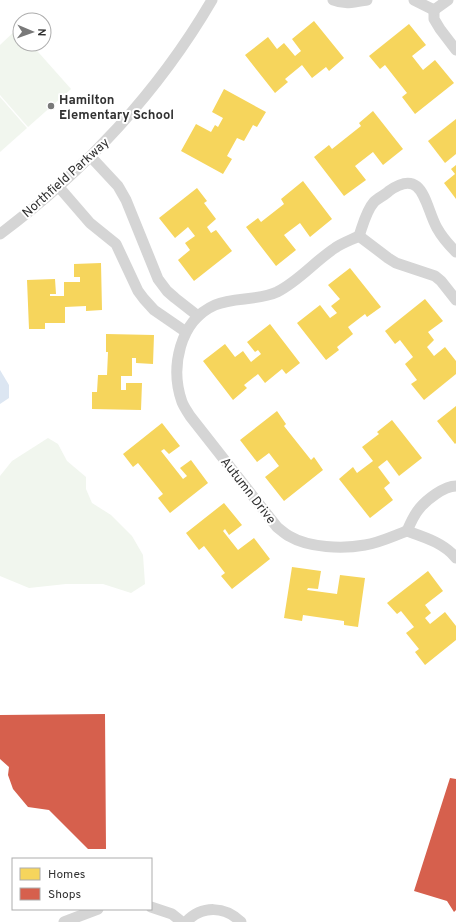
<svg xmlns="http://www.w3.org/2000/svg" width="456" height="922" font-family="Overpass,sans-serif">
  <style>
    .green { fill: #f1f6ee }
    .water { fill: #dce6f2 }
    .homes { fill: #f6d55c }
    .shops { fill: #d6604d }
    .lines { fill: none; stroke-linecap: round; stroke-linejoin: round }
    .street { stroke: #d5d5d5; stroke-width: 11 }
    .poi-dot { fill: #797979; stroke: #fff; stroke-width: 1.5 }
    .labels { text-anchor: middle; stroke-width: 4; stroke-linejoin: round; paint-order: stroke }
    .poi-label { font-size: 13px; font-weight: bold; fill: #313131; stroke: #fff; text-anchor: start }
    .street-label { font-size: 13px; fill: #313131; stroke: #fff }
  </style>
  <rect width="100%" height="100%" fill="#fff"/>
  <g class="green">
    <path d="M 17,29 L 20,32 L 20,44 L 31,44 L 71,89 L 28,127 L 0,95 L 0,45 Z"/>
    <path d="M 0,97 L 27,128 L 0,152 Z"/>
    <path d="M 48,438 L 58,444 L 67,461 L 86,477 L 86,489 L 92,503 L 111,515 L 132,536 L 143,555 L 145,584 L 131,593 L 103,584 L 66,584 L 29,588 L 0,576 L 0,476 L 12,461 Z"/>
  </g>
  <path class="water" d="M 0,370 L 9,385 L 9,398 L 0,404 Z"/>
  <g class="homes">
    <path d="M 314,21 L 344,58 L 329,71 L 326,67 L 312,78 L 302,65 L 285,79 L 288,82 L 275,93 L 245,55 L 268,37 L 277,49 L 284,43 L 295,56 L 301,51 L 292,39 Z"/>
    <path d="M 409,24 L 426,45 L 412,56 L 423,70 L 435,60 L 454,83 L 415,114 L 402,97 L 407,93 L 385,65 L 380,69 L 369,56 Z"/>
    <path d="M 224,89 L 266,112 L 257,127 L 253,125 L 244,141 L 237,138 L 227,156 L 232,159 L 223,174 L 181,151 L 196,124 L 211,132 L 215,125 L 218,127 L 223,118 L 212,112 Z"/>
    <path d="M 373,111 L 403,149 L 383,165 L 373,152 L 355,166 L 366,180 L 344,196 L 314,157 L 329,145 L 332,149 L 361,126 L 359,123 Z"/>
    <path d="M 456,119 L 456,154 L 445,163 L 428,141 Z"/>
    <path d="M 456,165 L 456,199 L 444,183 L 455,174 L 451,169 Z"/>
    <path d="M 303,181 L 332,219 L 310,237 L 300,223 L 284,235 L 296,250 L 276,266 L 246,227 L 258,218 L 261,222 L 284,204 L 281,199 Z"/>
    <path d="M 197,188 L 207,201 L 204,203 L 216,219 L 207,227 L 211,233 L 216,230 L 232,251 L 194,281 L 178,260 L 190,250 L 185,243 L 195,236 L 188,227 L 175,238 L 159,218 Z"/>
    <path d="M 101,263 L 102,310 L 86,311 L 86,306 L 65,307 L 65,323 L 45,323 L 45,329 L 29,329 L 27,280 L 55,279 L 56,294 L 50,294 L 50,296 L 64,296 L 64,282 L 80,282 L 80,277 L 74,277 L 74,264 Z"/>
    <path d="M 350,268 L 381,307 L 367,317 L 365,314 L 348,327 L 353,334 L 337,347 L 339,350 L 326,360 L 297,323 L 320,305 L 330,318 L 337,313 L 331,306 L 340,299 L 328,285 Z"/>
    <path d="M 425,299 L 443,321 L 428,332 L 434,340 L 427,347 L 434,356 L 445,347 L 456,361 L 456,374 L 424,400 L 411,384 L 417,380 L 405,364 L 413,357 L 400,340 L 395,344 L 385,331 Z"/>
    <path d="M 270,324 L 300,363 L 286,374 L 282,369 L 265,383 L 258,374 L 244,385 L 247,388 L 233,400 L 203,361 L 225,344 L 235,357 L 243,351 L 251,362 L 261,354 L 258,350 L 255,352 L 247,342 Z"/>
    <path d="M 106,334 L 154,335 L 153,364 L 136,363 L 136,358 L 132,358 L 132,376 L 121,376 L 121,390 L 126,390 L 126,383 L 142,383 L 141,410 L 92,409 L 92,392 L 97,392 L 98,375 L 107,375 L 108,352 L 106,352 Z"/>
    <path d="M 456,406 L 456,443 L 455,444 L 437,421 Z"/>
    <path d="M 277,411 L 286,424 L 284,426 L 311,460 L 314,457 L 323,470 L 284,501 L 265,477 L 279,466 L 269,453 L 257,462 L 240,440 Z"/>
    <path d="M 392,420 L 422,458 L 399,476 L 387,460 L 378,467 L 390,483 L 384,488 L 393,500 L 370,518 L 339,479 L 353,467 L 357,473 L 373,461 L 362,447 L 379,434 L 377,432 Z"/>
    <path d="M 162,423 L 180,446 L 169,454 L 164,449 L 161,451 L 183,479 L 187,476 L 180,468 L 191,460 L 208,483 L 170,513 L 158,498 L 163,494 L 138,463 L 133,467 L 123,454 Z"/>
    <path d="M 224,503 L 242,525 L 229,535 L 225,529 L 223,531 L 238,550 L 254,538 L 270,559 L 232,589 L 221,576 L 225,573 L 204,546 L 199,550 L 186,533 Z"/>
    <path d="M 292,567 L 321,571 L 318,589 L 308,588 L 307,590 L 337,594 L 340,575 L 365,578 L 358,627 L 344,625 L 344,621 L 303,615 L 302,621 L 284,618 Z"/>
    <path d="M 428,571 L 443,591 L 425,605 L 431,613 L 425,618 L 430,624 L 445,612 L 456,626 L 456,640 L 425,665 L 415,652 L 419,649 L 406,633 L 414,627 L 401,611 L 397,614 L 387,603 Z"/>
  </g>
  <g class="shops">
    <path d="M 105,714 L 106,849 L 88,849 L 49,810 L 28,807 L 13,789 L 8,775 L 9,767 L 0,759 L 0,715 Z"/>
    <path d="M 450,778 L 456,779 L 456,910 L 454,912 L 447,901 L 414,891 Z"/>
  </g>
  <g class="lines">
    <g class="street">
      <path d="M 333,0 C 345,5 356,2 367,0"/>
      <path d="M 414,0 L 434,10"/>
      <path d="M 434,10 L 434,19 L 440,29 L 456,50"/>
      <path d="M 434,10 L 448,0"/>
      <path d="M 91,157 L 118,186 L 126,200 L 158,279 L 167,291 L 175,298 L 198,316"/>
      <path d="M 58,186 L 90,223 L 116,244 L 138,291 L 144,299 L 154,310 L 186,332"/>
      <path d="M 0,234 C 85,171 159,91 212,0"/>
      <path d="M 359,236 L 388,258 L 396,263 L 435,276 L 441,281 L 456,300"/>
      <path d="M 456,252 C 449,245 442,237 437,228 C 425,207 424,166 389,191 C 385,195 378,198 374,202 C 366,211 363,225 359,236 C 351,240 342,243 335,248 C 315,261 299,281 277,292 C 257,301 234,297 215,305 C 179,321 170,368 182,402 C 184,407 187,411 190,416 L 277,527 C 281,530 285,534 289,536 C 309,548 343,549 365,545 C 379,543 393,536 407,531 C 424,537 444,543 456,558"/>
      <path d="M 407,531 C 410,524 414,515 419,509 C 426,500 444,486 456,486"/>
      <path d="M 151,907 L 172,914 L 182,922"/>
      <path d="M 64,922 L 98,909"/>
      <path d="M 186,922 C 202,905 225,906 241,922"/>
    </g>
  </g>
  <circle class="poi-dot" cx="51" cy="106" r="4"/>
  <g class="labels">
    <g class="poi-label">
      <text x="59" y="104">Hamilton<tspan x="59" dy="15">Elementary School</tspan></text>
    </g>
    <g class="street-label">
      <text transform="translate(65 177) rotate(-42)" y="5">Northfield Parkway</text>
      <text transform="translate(249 490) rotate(52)" y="5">Autumn Drive</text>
    </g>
  </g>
  <rect x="12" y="858" width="140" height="52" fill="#ffffff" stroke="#adadad"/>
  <rect x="20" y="868" width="20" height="12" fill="#f6d55c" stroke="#adadad"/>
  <text x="48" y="878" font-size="12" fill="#313131">Homes</text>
  <rect x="20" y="888" width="20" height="12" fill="#d6604d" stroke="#adadad"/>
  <text x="48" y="898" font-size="12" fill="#313131">Shops</text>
  <g transform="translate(32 32) rotate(92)"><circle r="19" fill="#ffffff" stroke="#adadad"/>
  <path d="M0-3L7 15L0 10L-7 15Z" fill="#797979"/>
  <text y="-6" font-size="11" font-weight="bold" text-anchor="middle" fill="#313131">N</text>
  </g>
</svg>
